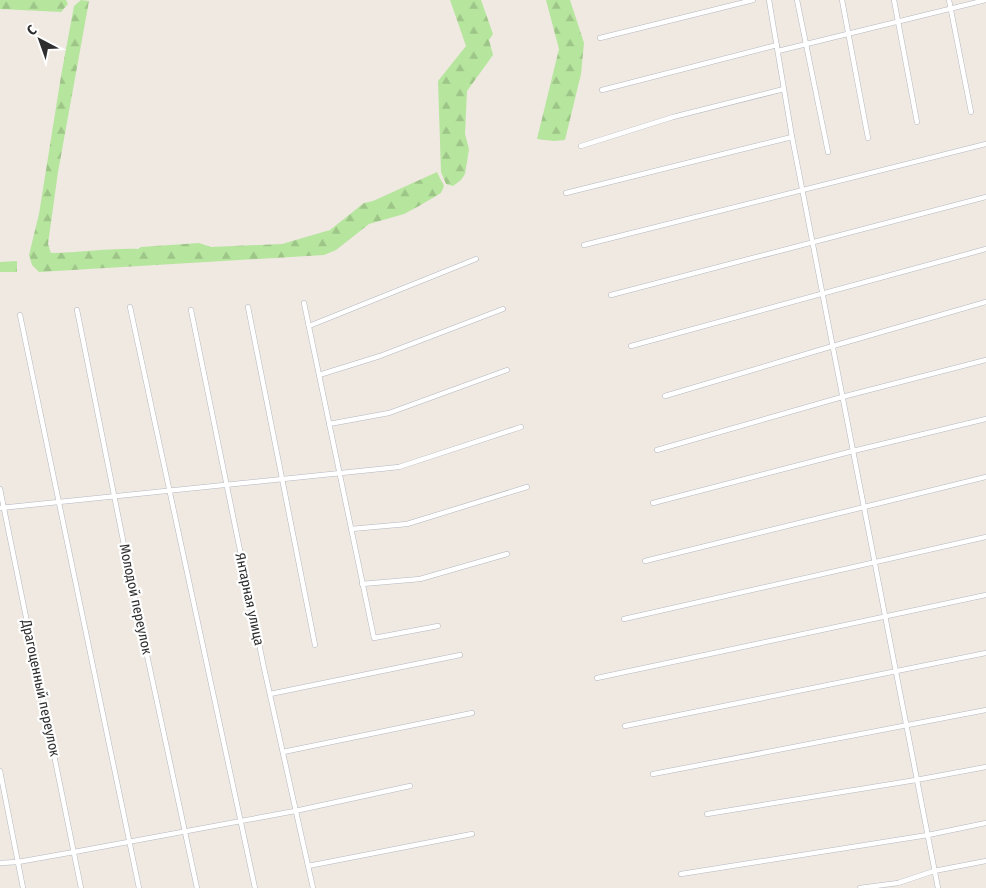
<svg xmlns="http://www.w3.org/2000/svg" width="986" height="888" font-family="'Fira Sans Condensed',sans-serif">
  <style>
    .forest { fill: url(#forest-firs) }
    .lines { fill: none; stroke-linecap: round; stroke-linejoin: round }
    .street-casing { stroke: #b4b7c1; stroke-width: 5.5 }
    .street { stroke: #fff; stroke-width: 4.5 }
    .labels { text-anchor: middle; stroke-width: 4.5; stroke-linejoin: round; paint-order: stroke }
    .street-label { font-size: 14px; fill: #2e2e2e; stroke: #fff }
  </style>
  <defs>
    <pattern id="forest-firs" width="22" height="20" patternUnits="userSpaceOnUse" patternTransform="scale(1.25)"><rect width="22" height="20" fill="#b6e59e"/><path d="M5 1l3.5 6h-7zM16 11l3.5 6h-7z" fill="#9dc588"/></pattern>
  </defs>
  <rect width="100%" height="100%" fill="#efe9e1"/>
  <g class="forest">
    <path d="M 0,0 L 66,0 L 68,4 L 61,12 L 0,9 Z"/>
    <path d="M 81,0 L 89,1 L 58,172 L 48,244 L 51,253 C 80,253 109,248 138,249 L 141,247 L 199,243 L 211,247 L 282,244 L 330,230 L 364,203 L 373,201 L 437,172 L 444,186 L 441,193 L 419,206 L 404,214 L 369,224 L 336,250 L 324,255 L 39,272 L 32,265 L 29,255 L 39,214 L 61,76 L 74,6 Z"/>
    <path d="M 450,0 L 481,0 L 493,34 L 489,40 L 493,55 L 467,91 L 465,134 L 469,149 L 465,174 L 461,180 L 453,186 L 446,184 L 441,172 L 438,81 L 466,46 Z"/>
    <path d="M 546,0 L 570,0 L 584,43 L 581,74 L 565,140 L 554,141 L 537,139 L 559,49 Z"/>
    <path d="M 17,261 L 17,272 L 0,272 L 0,262 Z"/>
  </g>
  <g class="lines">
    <defs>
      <g id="street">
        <path d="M 769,0 L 792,137"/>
        <path d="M 797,0 L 828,152"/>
        <path d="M 842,0 L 868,138"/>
        <path d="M 894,0 L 917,122"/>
        <path d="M 949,0 L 971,112"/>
        <path d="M 600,38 L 753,0"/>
        <path d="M 778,51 L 986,0"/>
        <path d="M 602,90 L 777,45"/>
        <path d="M 581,146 L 673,117 L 784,89"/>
        <path d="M 566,193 L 792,137 L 938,888"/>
        <path d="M 584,245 L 986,144"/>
        <path d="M 611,295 L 986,197"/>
        <path d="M 304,303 L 374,638 L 438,626"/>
        <path d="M 130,307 L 255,888"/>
        <path d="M 248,307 L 315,645"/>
        <path d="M 77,310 L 133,590 L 197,888"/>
        <path d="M 191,310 L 264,668 L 313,888"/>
        <path d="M 20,315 L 139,888"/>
        <path d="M 309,326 L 476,259"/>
        <path d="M 631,346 L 986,249"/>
        <path d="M 319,375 L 380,356 L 503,309"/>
        <path d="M 665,396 L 833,346 L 986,302"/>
        <path d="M 329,424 L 389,413 L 507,370"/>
        <path d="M 657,450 L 842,397 L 986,360"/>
        <path d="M 0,489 L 81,888"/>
        <path d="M 653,503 L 853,451 L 986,419"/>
        <path d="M 0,508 L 399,467 L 521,427"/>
        <path d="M 351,529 L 407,524 L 527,487"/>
        <path d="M 645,561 L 986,477"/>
        <path d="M 362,584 L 420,579 L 507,554"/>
        <path d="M 624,619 L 986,537"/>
        <path d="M 597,678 L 986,595"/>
        <path d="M 270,694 L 460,655"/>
        <path d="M 625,726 L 986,653"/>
        <path d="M 283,752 L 472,713"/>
        <path d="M 0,771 L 23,888"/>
        <path d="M 653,774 L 986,710"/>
        <path d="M 707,814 L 916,780 L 986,767"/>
        <path d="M 0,863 L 18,862 L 74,852 L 295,811 L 410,786"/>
        <path d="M 308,866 L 472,834"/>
        <path d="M 681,874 L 928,835 L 986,823"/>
        <path d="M 860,888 L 898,883 L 934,871 L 986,861"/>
      </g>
    </defs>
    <use href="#street" class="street-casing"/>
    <use href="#street" class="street"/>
  </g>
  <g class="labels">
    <g class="street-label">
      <text transform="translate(136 599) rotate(78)" y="5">Молодой переулок</text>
      <text transform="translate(250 599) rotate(78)" y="5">Янтарная улица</text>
      <text transform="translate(41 688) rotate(78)" y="5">Драгоценный переулок</text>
    </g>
  </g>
  <g transform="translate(40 40) rotate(319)" stroke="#ffffff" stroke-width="4" paint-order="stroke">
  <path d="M0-4L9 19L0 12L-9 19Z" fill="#2e2e2e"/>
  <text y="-8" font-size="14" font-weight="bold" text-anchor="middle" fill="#2e2e2e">С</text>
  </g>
</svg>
